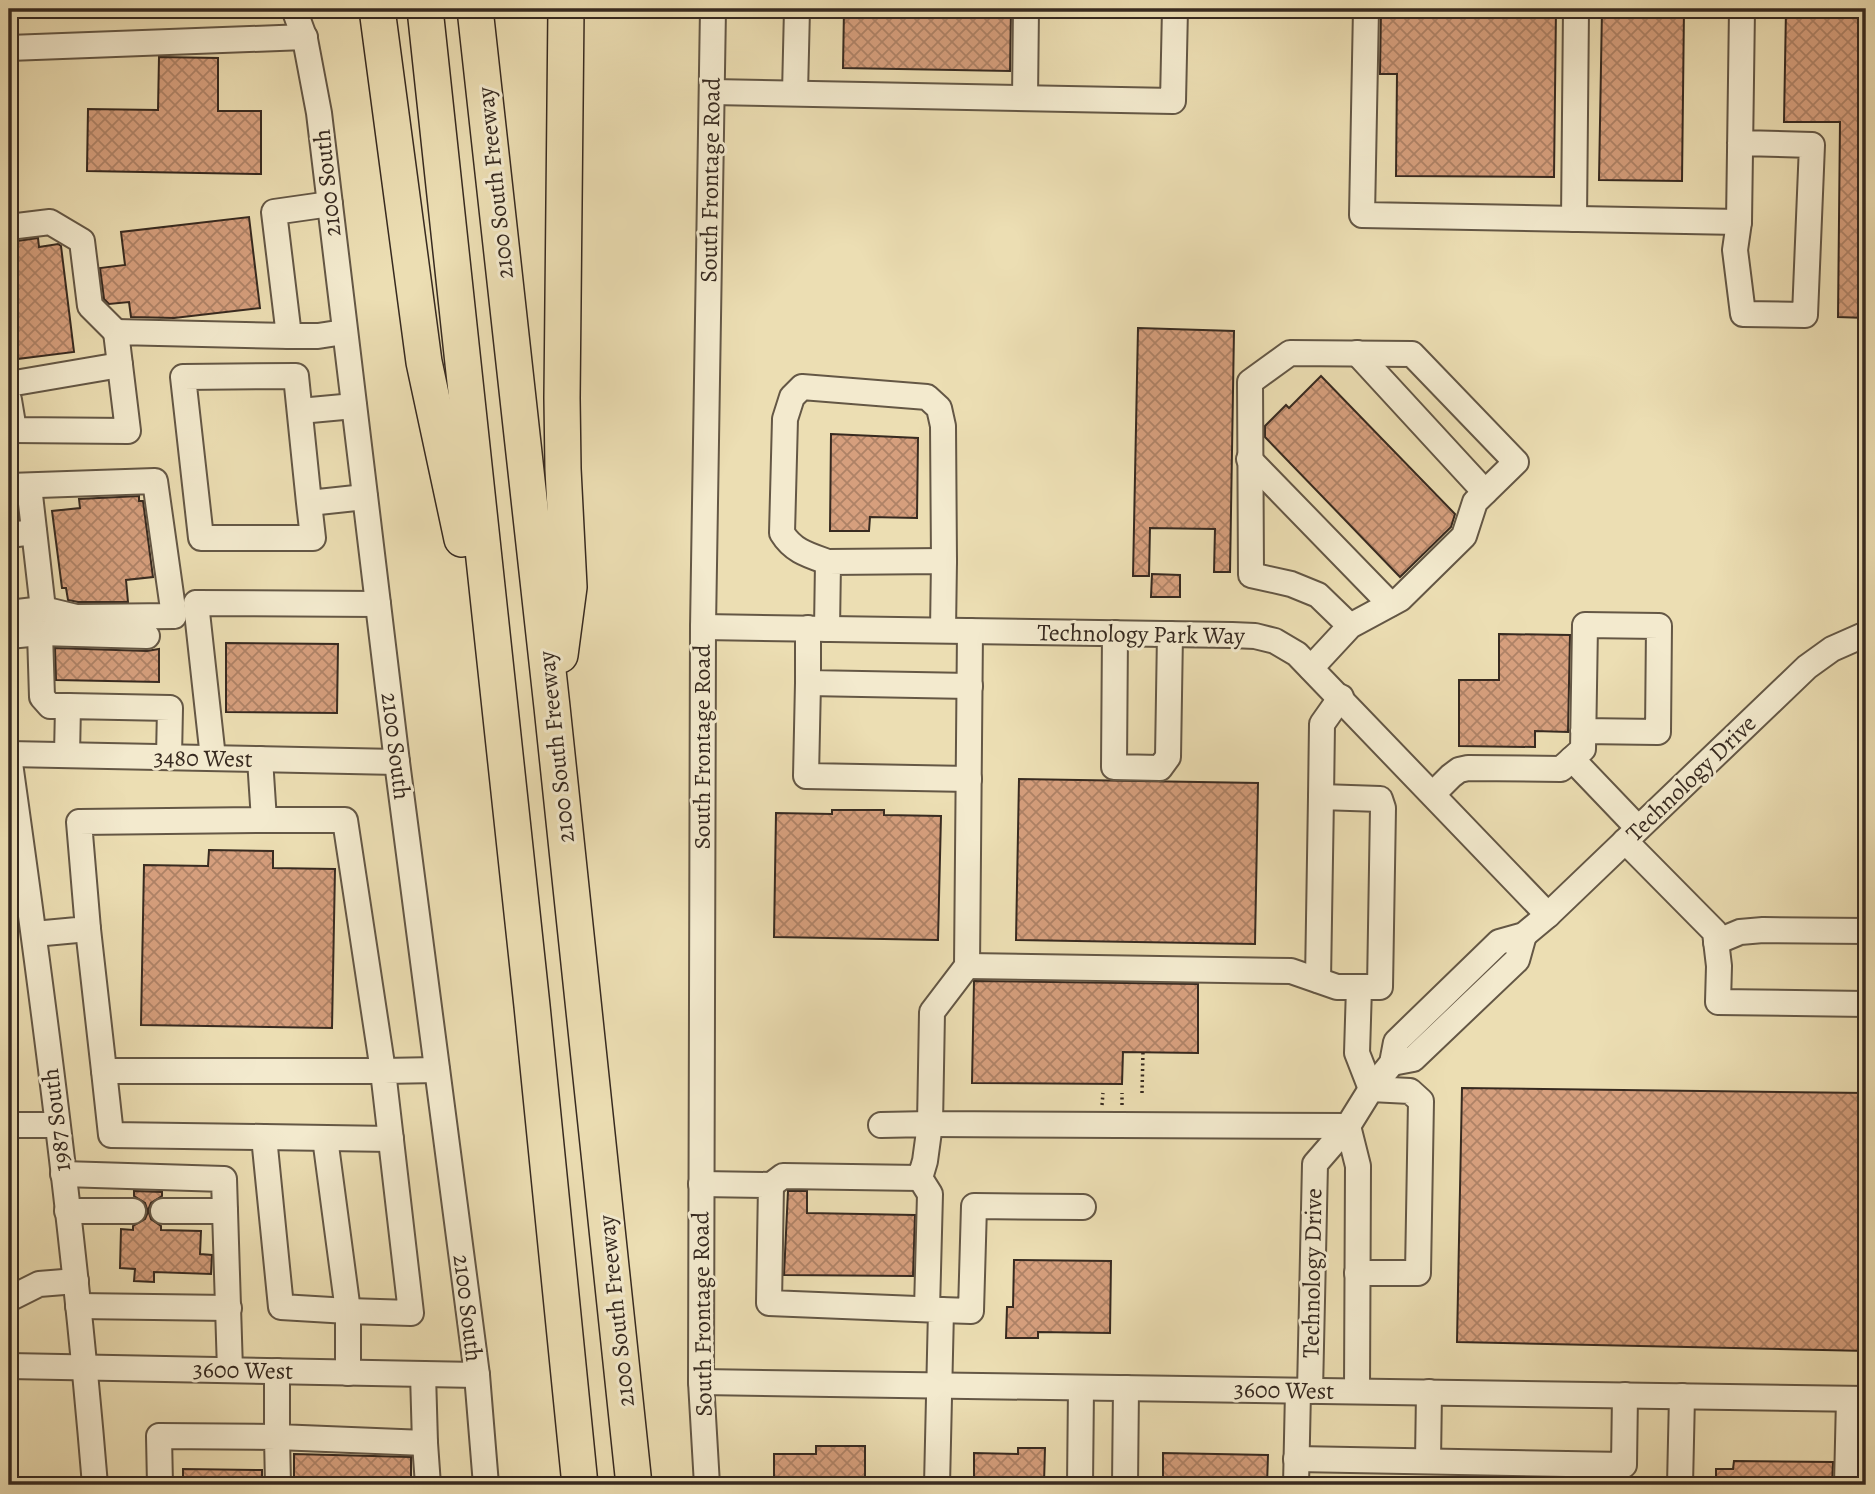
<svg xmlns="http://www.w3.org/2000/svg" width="1875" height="1494" font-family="Alegreya,serif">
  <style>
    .building { fill: url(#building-cross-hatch); stroke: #372a20; stroke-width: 2 }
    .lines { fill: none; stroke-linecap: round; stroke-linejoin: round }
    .minor-casing { stroke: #645745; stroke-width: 28 }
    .highway-casing { stroke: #372a20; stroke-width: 38 }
    .path { stroke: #372a20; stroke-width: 3.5; stroke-dasharray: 2 3.5; stroke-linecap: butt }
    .minor { stroke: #f3eace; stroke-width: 24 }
    .highway { stroke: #ecdeb3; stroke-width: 35 }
    .labels { text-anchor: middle; stroke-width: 6; stroke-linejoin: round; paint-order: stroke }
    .street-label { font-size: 24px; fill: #372a20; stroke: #f3eace }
  </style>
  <defs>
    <pattern id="building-cross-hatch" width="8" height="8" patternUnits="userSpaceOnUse" patternTransform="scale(1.75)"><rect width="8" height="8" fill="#d69f7d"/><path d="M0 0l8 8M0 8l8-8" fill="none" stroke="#ae8266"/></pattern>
  </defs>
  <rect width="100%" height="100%" fill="#ecdeb3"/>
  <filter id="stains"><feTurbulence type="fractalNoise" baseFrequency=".00286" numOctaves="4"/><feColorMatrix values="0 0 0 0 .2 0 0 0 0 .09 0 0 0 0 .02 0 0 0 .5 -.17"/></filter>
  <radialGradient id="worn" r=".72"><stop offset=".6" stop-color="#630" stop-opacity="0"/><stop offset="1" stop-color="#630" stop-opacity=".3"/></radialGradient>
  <g class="building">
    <path d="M 844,9 L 1011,9 L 1010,71 L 843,68 Z"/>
    <path d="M 1381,9 L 1556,9 L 1554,177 L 1396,176 L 1397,74 L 1380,74 Z"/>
    <path d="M 1602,9 L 1684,9 L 1682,181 L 1599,180 Z"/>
    <path d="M 1786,9 L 1866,9 L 1866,318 L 1838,317 L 1840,122 L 1784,122 Z"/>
    <path d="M 159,57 L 218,58 L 218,111 L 261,111 L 261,174 L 87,171 L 88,109 L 158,110 Z"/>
    <path d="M 249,217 L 260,308 L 174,318 L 131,317 L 129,302 L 109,304 L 104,299 L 100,268 L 125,265 L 121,232 Z"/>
    <path d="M 38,238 L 39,247 L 58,244 L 61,246 L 74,352 L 9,360 L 10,242 Z"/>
    <path d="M 1138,328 L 1234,331 L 1230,572 L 1214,572 L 1215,529 L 1150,528 L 1149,576 L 1133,576 Z"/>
    <path d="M 1321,376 L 1455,514 L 1451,527 L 1400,577 L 1265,437 L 1265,426 L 1286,405 L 1289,408 Z"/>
    <path d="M 831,434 L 918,438 L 917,518 L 870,517 L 869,531 L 830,531 Z"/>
    <path d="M 139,496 L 139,501 L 143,501 L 153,577 L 126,580 L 128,602 L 78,602 L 68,600 L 66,588 L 62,588 L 52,511 L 80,508 L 79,499 Z"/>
    <path d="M 1152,574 L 1180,575 L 1180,597 L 1151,597 Z"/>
    <path d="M 1499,634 L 1570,635 L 1568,732 L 1535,731 L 1535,747 L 1459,746 L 1459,680 L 1499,680 Z"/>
    <path d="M 226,643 L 338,644 L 337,713 L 226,712 Z"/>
    <path d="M 55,648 L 147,651 L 159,649 L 159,682 L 56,680 Z"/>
    <path d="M 1019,779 L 1258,783 L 1255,944 L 1016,940 Z"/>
    <path d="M 832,810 L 884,810 L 884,815 L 941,816 L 938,940 L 774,937 L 776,813 L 832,814 Z"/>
    <path d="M 209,850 L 273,851 L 273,868 L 335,869 L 332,1028 L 141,1025 L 144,865 L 208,866 Z"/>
    <path d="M 974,981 L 1198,984 L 1198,1053 L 1123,1052 L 1122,1084 L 972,1083 Z"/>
    <path d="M 1462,1088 L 1866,1093 L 1866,1351 L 1457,1342 Z"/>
    <path d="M 134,1191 L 162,1192 L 162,1196 L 151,1203 L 148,1210 L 151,1219 L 161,1226 L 161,1230 L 201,1231 L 200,1254 L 212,1255 L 211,1274 L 154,1272 L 154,1282 L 134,1281 L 135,1269 L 120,1268 L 121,1229 L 133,1230 L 133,1226 L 145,1219 L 148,1212 L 145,1203 L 134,1196 Z"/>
    <path d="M 788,1191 L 807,1191 L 807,1213 L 915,1215 L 913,1276 L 784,1275 Z"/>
    <path d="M 1014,1260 L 1111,1261 L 1110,1333 L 1038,1332 L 1038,1338 L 1006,1338 L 1007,1307 L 1013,1307 Z"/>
    <path d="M 816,1446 L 865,1446 L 865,1485 L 774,1485 L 774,1454 L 816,1454 Z"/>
    <path d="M 1018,1448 L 1045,1448 L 1044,1483 L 1041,1483 L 1041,1485 L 974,1485 L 974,1453 L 1018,1454 Z"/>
    <path d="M 1163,1453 L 1268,1455 L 1267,1485 L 1163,1485 Z"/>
    <path d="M 294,1454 L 411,1457 L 411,1485 L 294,1485 Z"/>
    <path d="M 1734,1461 L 1833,1462 L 1832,1485 L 1716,1485 L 1716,1469 L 1733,1469 Z"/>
    <path d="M 183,1469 L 262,1470 L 262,1485 L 183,1485 Z"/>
  </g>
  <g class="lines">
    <defs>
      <g id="minor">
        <path d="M 294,9 L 305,39 L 319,113 L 397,762 L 477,1375 L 486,1485"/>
        <path d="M 1366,9 L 1362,215 L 1739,222"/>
        <path d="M 9,48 L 305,37"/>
        <path d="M 712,92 L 1173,101 L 1175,9"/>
        <path d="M 795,93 L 797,9"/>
        <path d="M 1025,98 L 1026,9"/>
        <path d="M 1740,143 L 1812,145 L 1805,315 L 1743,314 L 1735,250 L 1739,222 L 1742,9"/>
        <path d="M 1574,219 L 1576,9"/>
        <path d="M 9,227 L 50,222 L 82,241 L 90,306 L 116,332"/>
        <path d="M 289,336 L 318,336 L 344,332"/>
        <path d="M 1357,353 L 1485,492"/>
        <path d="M 9,384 L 120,365"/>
        <path d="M 9,400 L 14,430 L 128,431 L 116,332 L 289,336 L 274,212 L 330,204"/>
        <path d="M 300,411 L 354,406"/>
        <path d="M 1249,459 L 1390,604"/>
        <path d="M 9,486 L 155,481 L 174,616 L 76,617 L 43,609 L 9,613"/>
        <path d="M 29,486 L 43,609"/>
        <path d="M 309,503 L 296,376 L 183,377 L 201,538 L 313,538 L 309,503 L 365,497"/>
        <path d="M 9,535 L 34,532"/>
        <path d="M 828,562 C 808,555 793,551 782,533 L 785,419 L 792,397 L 802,387 L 927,397 L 939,408 L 943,426 L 944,561"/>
        <path d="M 703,627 L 1232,635 L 1255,636 L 1275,641 L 1297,654 L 1548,915"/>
        <path d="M 808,628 L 808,683 L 970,686"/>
        <path d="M 827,629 L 828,562 L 944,561 L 943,630"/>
        <path d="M 970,631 L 967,966 L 932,1012 L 930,1124 L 1348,1126"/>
        <path d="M 40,633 L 147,636"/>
        <path d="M 1115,633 L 1114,767 L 1160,768 L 1168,757 L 1170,634"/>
        <path d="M 9,636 L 40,633 L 42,697 L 50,706 L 68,706"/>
        <path d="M 1311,668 L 1350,626 L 1400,599 L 1464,536 L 1475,502 L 1516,462 L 1412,354 L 1290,353 L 1250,382 L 1251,575 L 1291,584 L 1318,595 L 1350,626"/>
        <path d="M 808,683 L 806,776 L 969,779"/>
        <path d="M 1583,731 L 1658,732 L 1659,626 L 1585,625 L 1583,749 L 1572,759 L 1638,828"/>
        <path d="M 9,754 L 397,762"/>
        <path d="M 67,755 L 68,706 L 170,708 L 169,757"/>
        <path d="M 9,756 C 43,998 75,1241 95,1485"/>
        <path d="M 213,758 L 196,603 L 378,604"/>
        <path d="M 1433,794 L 1451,776 L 1459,770 L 1468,768 L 1561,769 L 1572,759"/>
        <path d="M 1321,797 L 1322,724 L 1341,697"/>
        <path d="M 1625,841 L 1715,932 L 1719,966 L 1718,1002 L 1866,1004"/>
        <path d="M 88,929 L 104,1071 L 383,1071 L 345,820 L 264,820"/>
        <path d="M 34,934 L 88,929 L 79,822 L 264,820 L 260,759"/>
        <path d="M 1716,942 L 1740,932 L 1763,930 L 1866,931"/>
        <path d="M 967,966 L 1291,971 L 1337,987 L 1359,987 L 1357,1053 L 1371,1089 L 1410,1091 L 1421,1101 L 1418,1273 L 1357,1273"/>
        <path d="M 1318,980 L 1321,797 L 1380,799 L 1383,808 L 1380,987 L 1359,987"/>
        <path d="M 1392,1063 L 1413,1059 L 1517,960 L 1524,935"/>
        <path d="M 104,1071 L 111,1135 L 264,1137 L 281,1307 L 348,1311 L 325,1138"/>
        <path d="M 9,1125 L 57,1125"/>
        <path d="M 1348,1126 L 1358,1166 L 1357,1391"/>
        <path d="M 264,1137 L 391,1139"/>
        <path d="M 63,1174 L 224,1179 L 230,1370"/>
        <path d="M 920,1178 L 930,1194 L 927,1309"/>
        <path d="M 701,1184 L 771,1185 L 769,1303 L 941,1310 L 937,1485"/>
        <path d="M 771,1185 L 783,1176 L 920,1178 L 925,1161 L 930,1124 L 881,1125"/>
        <path d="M 67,1211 L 133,1211"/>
        <path d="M 163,1211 L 225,1211"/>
        <path d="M 9,1299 L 39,1284 L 76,1281"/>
        <path d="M 78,1306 L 229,1308"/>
        <path d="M 941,1310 L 971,1311 L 974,1206 L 1083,1207"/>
        <path d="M 9,1366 L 477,1375"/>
        <path d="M 277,1371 L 277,1437 L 425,1443 L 423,1374"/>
        <path d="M 348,1373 L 348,1311 L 411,1313 L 383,1071 L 437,1070"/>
        <path d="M 701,1382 L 1866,1399"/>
        <path d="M 1310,1391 L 1315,1164 L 1348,1126 L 1371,1089 L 1392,1063 L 1396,1042 L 1499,942 L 1524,935 L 1548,915 L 1807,667 L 1832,649 L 1866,634"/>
        <path d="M 425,1443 L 428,1485"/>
        <path d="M 1296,1459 L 1624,1465 L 1625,1395"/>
        <path d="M 1428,1461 L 1429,1392"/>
        <path d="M 160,1485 L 159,1436 L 277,1437 L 278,1485"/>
        <path d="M 707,1485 L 701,1382 L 703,627 L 713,9"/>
        <path d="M 1080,1485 L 1081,1388"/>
        <path d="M 1125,1485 L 1126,1388"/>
        <path d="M 1296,1485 L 1298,1391"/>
        <path d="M 1680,1485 L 1682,1396"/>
        <path d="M 1847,1485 L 1849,1399"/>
      </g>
      <g id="highway">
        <path d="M 377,9 L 424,362 L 462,539"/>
        <path d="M 425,9 L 532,1006 L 580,1485"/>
        <path d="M 475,9 L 552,707 L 634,1485"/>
        <path d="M 560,655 L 569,587 L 563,469 L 562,398 L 566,9"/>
      </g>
    </defs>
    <use href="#minor" class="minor-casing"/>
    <use href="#highway" class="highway-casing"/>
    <g class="path">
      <path d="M 1142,1093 L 1143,1052"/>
      <path d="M 1102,1105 L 1103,1093"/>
      <path d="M 1122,1105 L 1122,1093"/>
    </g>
    <use href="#minor" class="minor"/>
    <use href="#highway" class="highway"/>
  </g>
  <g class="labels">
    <g class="street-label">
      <text transform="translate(710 180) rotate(-89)" y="8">South Frontage Road</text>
      <text transform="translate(327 183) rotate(-96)" y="8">2100 South</text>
      <text transform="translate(495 183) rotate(-96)" y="8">2100 South Freeway</text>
      <text transform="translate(1141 634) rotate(1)" y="8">Technology Park Way</text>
      <text transform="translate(396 746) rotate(83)" y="8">2100 South</text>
      <text transform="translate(556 747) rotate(-96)" y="8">2100 South Freeway</text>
      <text transform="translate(702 747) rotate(-90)" y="8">South Frontage Road</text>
      <text transform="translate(203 758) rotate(1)" y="8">3480 West</text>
      <text transform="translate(1691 778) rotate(-44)" y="8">Technology Drive</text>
      <text transform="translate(56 1120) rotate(-97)" y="8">1987 South</text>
      <text transform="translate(1312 1273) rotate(-89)" y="8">Technology Drive</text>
      <text transform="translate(468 1308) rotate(83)" y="8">2100 South</text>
      <text transform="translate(616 1311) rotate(-96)" y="8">2100 South Freeway</text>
      <text transform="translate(702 1314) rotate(-91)" y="8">South Frontage Road</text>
      <text transform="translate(243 1370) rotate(1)" y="8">3600 West</text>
      <text transform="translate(1284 1390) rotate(1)" y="8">3600 West</text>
    </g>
  </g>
  <rect width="1875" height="1494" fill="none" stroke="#ecdeb3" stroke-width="35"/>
  <rect x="10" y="10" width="1854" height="1473" fill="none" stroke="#372a20" stroke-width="3.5"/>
  <rect x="18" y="18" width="1840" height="1459" fill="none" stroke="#372a20" stroke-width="2"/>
  <rect width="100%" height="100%" filter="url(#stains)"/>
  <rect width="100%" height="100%" fill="url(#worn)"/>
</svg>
